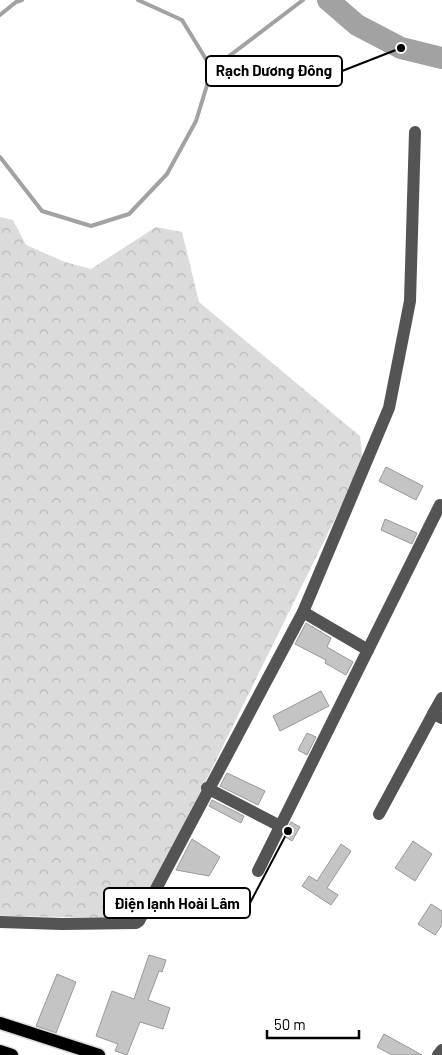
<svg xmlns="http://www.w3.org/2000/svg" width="442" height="1055" font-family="Barlow,sans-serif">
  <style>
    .forest { fill: url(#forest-crowns) }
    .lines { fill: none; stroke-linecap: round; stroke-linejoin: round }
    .stream { stroke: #a2a2a2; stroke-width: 4 }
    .river { stroke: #a2a2a2; stroke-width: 22 }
    .building { fill: #c4c4c4; stroke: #989898 }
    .major-casing { stroke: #dbdbdb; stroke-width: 15 }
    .minor { stroke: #545454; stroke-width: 12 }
    .major { stroke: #000; stroke-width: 12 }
    .leader { fill: none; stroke: #000; stroke-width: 2 }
    .callout-dot { fill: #000; stroke: #fff; stroke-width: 2 }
    .callout { fill: #fff; stroke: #000; stroke-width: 2 }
    .callout-label { font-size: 15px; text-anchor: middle; font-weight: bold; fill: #000 }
  </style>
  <defs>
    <pattern id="forest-crowns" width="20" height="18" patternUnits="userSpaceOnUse" patternTransform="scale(1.25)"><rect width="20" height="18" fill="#dbdbdb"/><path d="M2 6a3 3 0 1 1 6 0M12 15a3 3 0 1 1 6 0" fill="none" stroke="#bababa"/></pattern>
  </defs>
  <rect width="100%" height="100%" fill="#fff"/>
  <path class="forest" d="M 0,217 L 13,220 L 26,245 L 65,262 L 91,269 L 156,227 L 182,232 L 199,302 L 360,436 L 363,462 L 146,902 L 137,913 L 127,918 L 0,916 Z"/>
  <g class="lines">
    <g class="stream">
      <path d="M 138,0 L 182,20 L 212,69"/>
      <path d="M 0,15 L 16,2 L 22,0"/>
      <path d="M 0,157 L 42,211 L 91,226 L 129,214 L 167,174 L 196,121 L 212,69 L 303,0"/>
    </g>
    <path class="river" d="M 328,0 L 357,25 L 401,48 L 442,58"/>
  </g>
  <g class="building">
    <path d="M 386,467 L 423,486 L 416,500 L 379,481 Z"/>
    <path d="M 385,519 L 417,533 L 412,544 L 381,530 Z"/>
    <path d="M 306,623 L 331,638 L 327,647 L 353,662 L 346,675 L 325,663 L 326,660 L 295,644 Z"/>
    <path d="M 321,691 L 329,706 L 280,731 L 273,716 Z"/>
    <path d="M 307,733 L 316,737 L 307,755 L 298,750 Z"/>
    <path d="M 227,773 L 265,791 L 258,805 L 220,786 Z"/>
    <path d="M 212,800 L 244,816 L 241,823 L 209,806 Z"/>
    <path d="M 291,822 L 300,827 L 292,841 L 284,836 Z"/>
    <path d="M 192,839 L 220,857 L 209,876 L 176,870 Z"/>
    <path d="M 413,841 L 432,854 L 415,881 L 395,868 Z"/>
    <path d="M 341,844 L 351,851 L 327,888 L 338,895 L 331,905 L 302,886 L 309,876 L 317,881 Z"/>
    <path d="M 431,904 L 442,911 L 442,925 L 435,935 L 418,924 Z"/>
    <path d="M 149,955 L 166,960 L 162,972 L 159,971 L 148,1000 L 170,1008 L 163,1029 L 140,1022 L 127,1055 L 115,1051 L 118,1044 L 96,1036 L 112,991 L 134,999 Z"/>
    <path d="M 57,974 L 76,982 L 56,1033 L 36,1026 Z"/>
    <path d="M 384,1034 L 422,1055 L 392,1055 L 377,1047 Z"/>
  </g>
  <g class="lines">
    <defs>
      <g id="major">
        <path d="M 0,1023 L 99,1055"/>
        <path d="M 0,1051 L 12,1055"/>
      </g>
    </defs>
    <use href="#major" class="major-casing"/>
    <g class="minor">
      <path d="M 303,612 L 368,650"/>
      <path d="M 433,714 L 442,698"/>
      <path d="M 207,788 L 280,826"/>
      <path d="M 379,814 L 433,714 L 442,718"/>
      <path d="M 258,871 L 440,505"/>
      <path d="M 0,922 L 62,924 L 136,923 L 139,921 L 303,612 L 389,408 L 410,301 L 415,132"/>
      <path d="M 438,1055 L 442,1050"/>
    </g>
    <use href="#major" class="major"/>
  </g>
  <path class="leader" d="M401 48L342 71M288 831L250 903"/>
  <g class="callout-dot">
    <circle cx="401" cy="48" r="5"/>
    <circle cx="288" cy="831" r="5"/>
  </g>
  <g class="callout">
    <rect x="206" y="56" width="136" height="30" rx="5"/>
    <rect x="104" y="888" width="146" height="30" rx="5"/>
  </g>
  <g class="callout-label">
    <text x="274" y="76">Rạch Dương Đông</text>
    <text x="177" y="909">Điện lạnh Hoài Lâm</text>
  </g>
  <path d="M267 1030v8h92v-8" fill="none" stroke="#000000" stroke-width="2.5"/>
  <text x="274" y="1030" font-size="15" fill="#000000" stroke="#ffffff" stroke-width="4" paint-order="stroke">50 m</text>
</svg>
